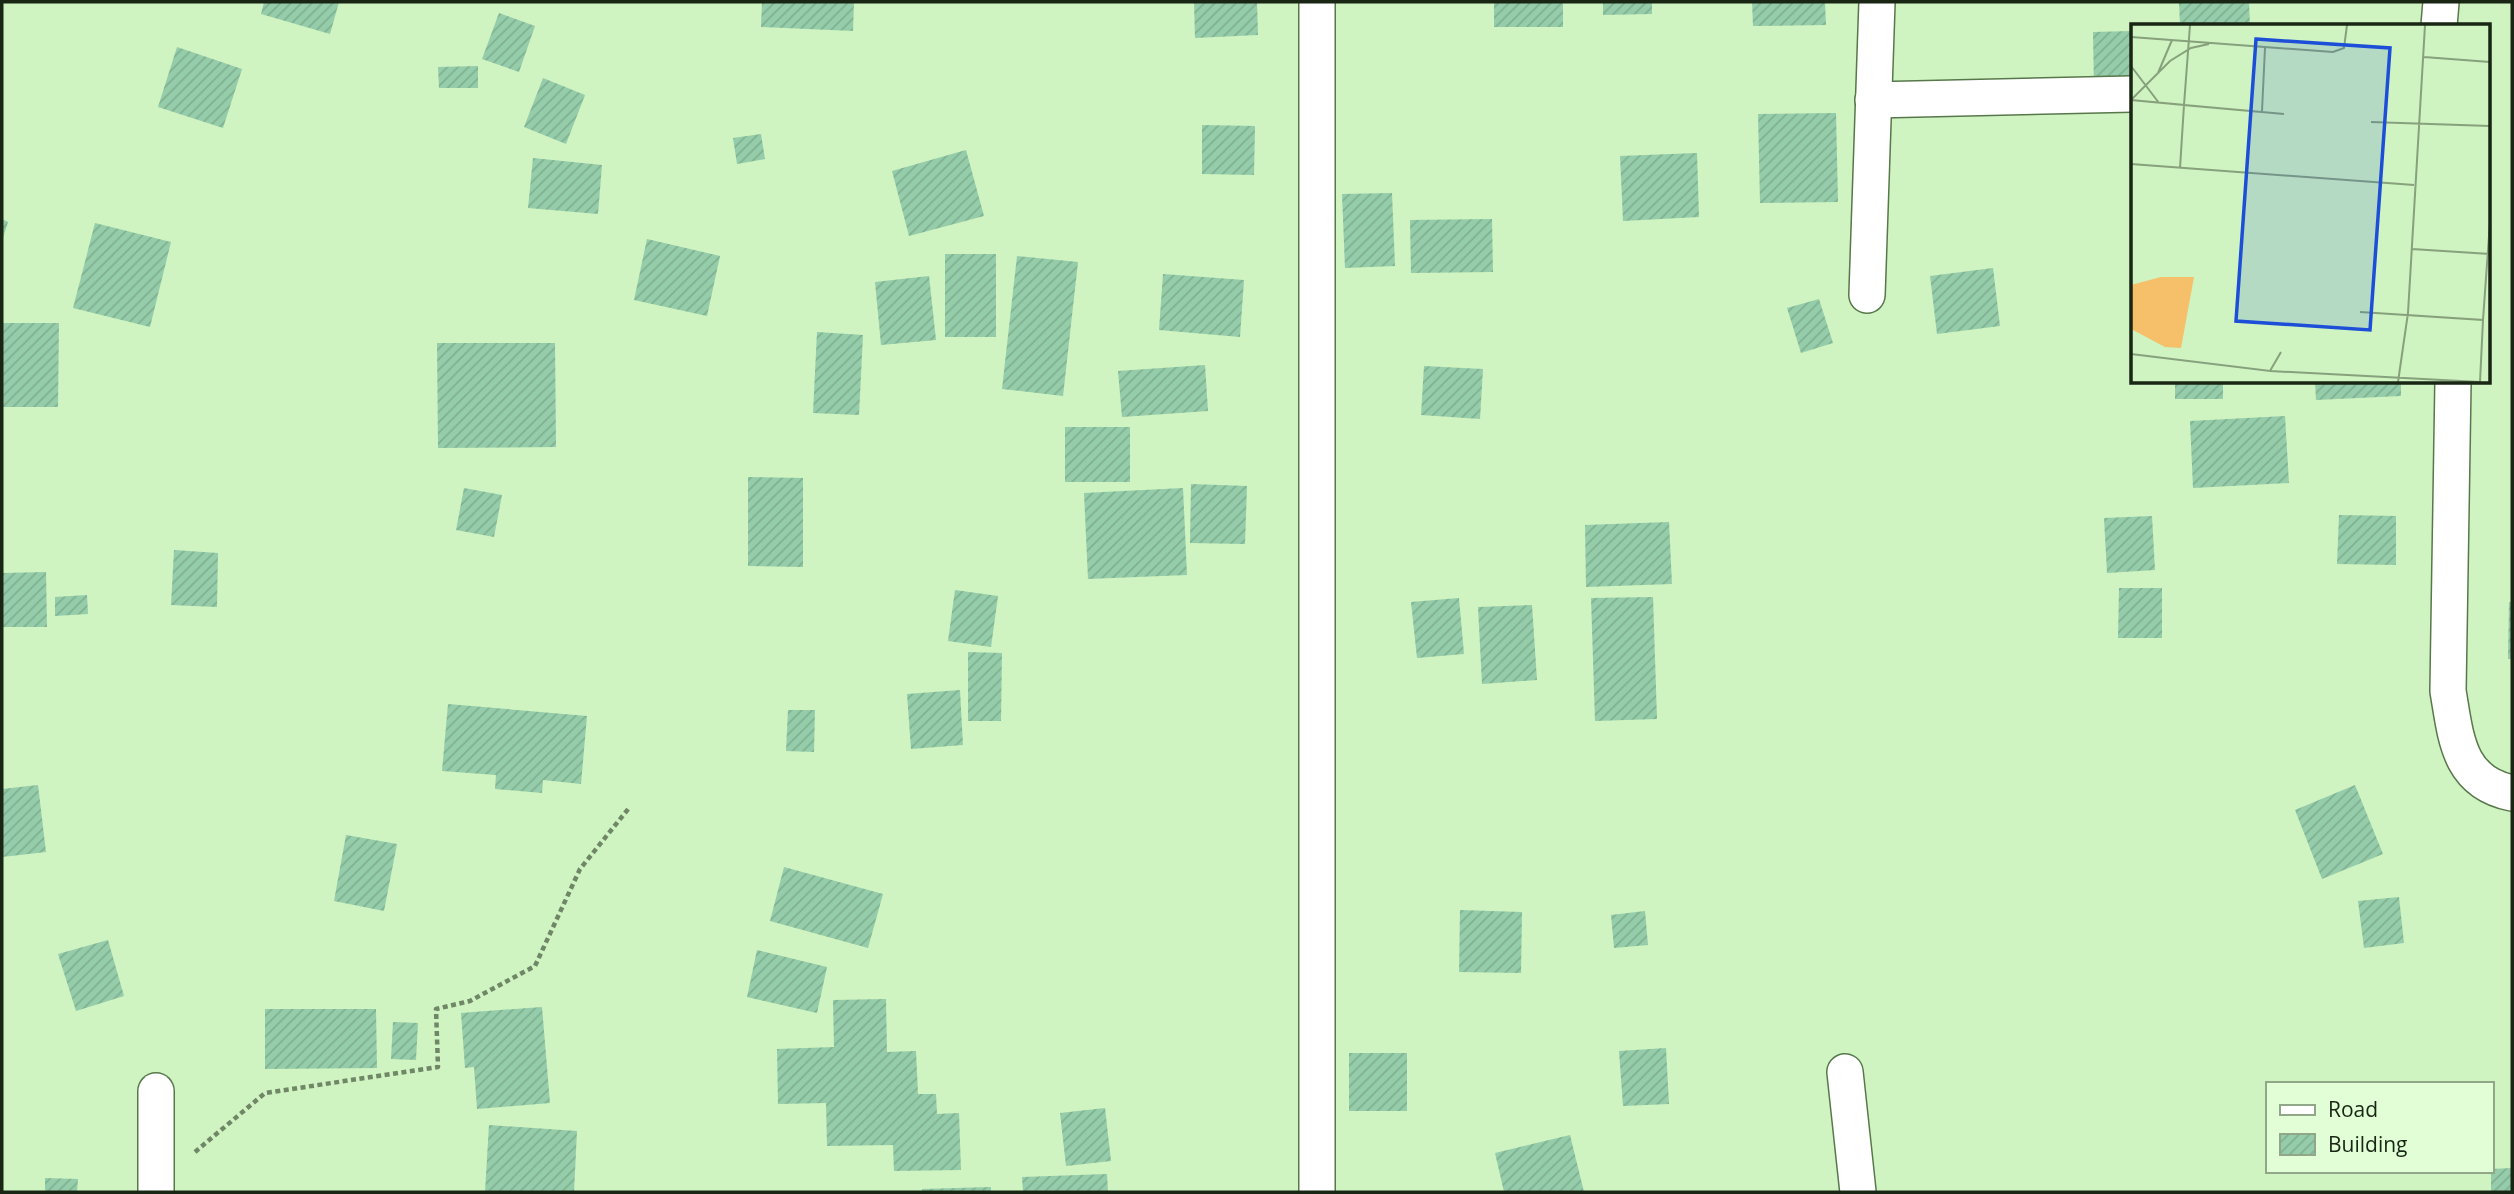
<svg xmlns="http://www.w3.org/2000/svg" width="2514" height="1194" font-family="'Open Sans',sans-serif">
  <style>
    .building { fill: url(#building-hatch) }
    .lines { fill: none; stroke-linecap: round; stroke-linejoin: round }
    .street-casing { stroke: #58784b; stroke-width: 38 }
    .path { stroke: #6f8766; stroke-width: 4.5; stroke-dasharray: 5 3.5; stroke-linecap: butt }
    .street { stroke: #fff; stroke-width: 35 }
    .inset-road { fill: none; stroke: #86a17c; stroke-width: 2 }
    .view { fill: #1d4ed8; fill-opacity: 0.15; stroke: #1d4ed8; stroke-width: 3.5 }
    .inset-edge { fill: none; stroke: #192614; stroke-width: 3.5 }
  </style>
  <defs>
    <pattern id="building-hatch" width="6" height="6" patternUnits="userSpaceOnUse" patternTransform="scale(1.75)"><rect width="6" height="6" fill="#95cdaa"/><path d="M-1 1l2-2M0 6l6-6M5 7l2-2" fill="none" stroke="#80b091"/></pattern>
  </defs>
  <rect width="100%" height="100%" fill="#cff3c1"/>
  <g class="building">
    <path d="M 264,2 L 339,2 L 330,34 L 261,14 Z"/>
    <path d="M 762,2 L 854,2 L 853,31 L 761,27 Z"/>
    <path d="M 1194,2 L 1257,2 L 1258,35 L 1195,38 Z"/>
    <rect x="1494" y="2" width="69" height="25"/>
    <path d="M 1603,2 L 1652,2 L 1652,14 L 1603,15 Z"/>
    <path d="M 1752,2 L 1825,2 L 1826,25 L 1753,26 Z"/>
    <path d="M 2179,2 L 2249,2 L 2250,26 L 2180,26 Z"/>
    <path d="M 499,13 L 535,26 L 519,72 L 482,59 Z"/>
    <path d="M 2132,31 L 2132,87 L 2094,89 L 2093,32 Z"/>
    <path d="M 177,47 L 242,69 L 223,128 L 158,107 Z"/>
    <path d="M 478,66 L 478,88 L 439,88 L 438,67 Z"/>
    <path d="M 543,78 L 585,95 L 566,144 L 524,127 Z"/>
    <path d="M 1836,113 L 1838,202 L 1760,203 L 1758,114 Z"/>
    <path d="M 1202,125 L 1255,126 L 1254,175 L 1202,174 Z"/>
    <path d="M 761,134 L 765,159 L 737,164 L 733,138 Z"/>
    <path d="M 966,150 L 984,216 L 909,236 L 892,171 Z"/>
    <path d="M 1697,153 L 1699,217 L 1623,221 L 1620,156 Z"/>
    <path d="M 533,158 L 602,165 L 598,214 L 528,208 Z"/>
    <path d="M 1392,193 L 1395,266 L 1345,268 L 1342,194 Z"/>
    <path d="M 2,219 L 8,222 L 2,241 Z"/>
    <path d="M 1492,219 L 1493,272 L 1411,273 L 1410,220 Z"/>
    <path d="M 95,223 L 171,242 L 150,327 L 73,308 Z"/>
    <path d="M 647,239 L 720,256 L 707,316 L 634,300 Z"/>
    <rect x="945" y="254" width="51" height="83"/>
    <path d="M 1017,256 L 1078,262 L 1063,396 L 1002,389 Z"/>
    <path d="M 1993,268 L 2000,326 L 1937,334 L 1930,276 Z"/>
    <path d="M 1163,274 L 1244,280 L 1240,337 L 1159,330 Z"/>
    <path d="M 929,276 L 936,340 L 881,345 L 875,282 Z"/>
    <path d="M 1819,299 L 1833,343 L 1801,353 L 1787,308 Z"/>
    <path d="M 2,323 L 59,323 L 58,407 L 2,407 Z"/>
    <path d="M 817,332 L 863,335 L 859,415 L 813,413 Z"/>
    <path d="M 437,343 L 555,343 L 556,447 L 438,448 Z"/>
    <path d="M 1205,365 L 1208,411 L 1122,417 L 1118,371 Z"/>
    <path d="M 1424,366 L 1483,369 L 1480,419 L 1421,415 Z"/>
    <rect x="2175" y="382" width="48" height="17"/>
    <path d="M 2315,382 L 2401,382 L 2401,396 L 2316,400 Z"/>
    <path d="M 2285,416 L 2289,483 L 2193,488 L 2190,421 Z"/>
    <rect x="1065" y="427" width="65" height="55"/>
    <path d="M 748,477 L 803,478 L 803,567 L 748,566 Z"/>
    <path d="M 1191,484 L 1247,486 L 1245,544 L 1190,543 Z"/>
    <path d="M 464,488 L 502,495 L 494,537 L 456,530 Z"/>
    <path d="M 1183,488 L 1187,575 L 1088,579 L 1084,493 Z"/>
    <path d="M 2339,515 L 2396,516 L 2396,565 L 2337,564 Z"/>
    <path d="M 2152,516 L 2155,570 L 2107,573 L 2104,518 Z"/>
    <path d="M 1669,522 L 1672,584 L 1586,587 L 1585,525 Z"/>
    <path d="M 174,550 L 218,553 L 217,607 L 171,605 Z"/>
    <path d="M 46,572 L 47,627 L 2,627 L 2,573 Z"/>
    <path d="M 2119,588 L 2162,588 L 2162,638 L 2118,638 Z"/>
    <path d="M 955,590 L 998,596 L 991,647 L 948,641 Z"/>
    <path d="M 87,595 L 88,614 L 55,616 L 55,597 Z"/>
    <path d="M 1653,597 L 1657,719 L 1595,721 L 1591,598 Z"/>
    <path d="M 1459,598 L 1464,654 L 1417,658 L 1411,602 Z"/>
    <path d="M 2509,602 L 2512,602 L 2512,659 L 2508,659 Z"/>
    <path d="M 1532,605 L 1537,680 L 1482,684 L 1478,607 Z"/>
    <path d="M 968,652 L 1002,653 L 1001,721 L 968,721 Z"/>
    <path d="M 960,690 L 963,745 L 911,749 L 907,694 Z"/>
    <path d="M 448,704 L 587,716 L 581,784 L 543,780 L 542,793 L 495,789 L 496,775 L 442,771 Z"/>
    <path d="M 788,710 L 815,710 L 814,752 L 786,751 Z"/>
    <path d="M 38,785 L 46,852 L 2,857 L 2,789 Z"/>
    <path d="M 2355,785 L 2383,854 L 2322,879 L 2295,810 Z"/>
    <path d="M 346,835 L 397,844 L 384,911 L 334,901 Z"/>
    <path d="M 784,867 L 883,894 L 868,948 L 770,921 Z"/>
    <path d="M 2399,897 L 2404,943 L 2364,948 L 2358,901 Z"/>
    <path d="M 1460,910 L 1522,912 L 1521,973 L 1459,972 Z"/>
    <path d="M 1645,911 L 1648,945 L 1614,948 L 1611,915 Z"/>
    <path d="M 108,940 L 124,996 L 76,1011 L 58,954 Z"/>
    <path d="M 757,950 L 827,967 L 817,1013 L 747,997 Z"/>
    <path d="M 886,999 L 887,1052 L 916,1051 L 918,1094 L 936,1094 L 937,1114 L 959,1113 L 961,1170 L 894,1171 L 893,1145 L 827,1146 L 826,1103 L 778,1104 L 777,1049 L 834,1047 L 833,1000 Z"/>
    <path d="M 542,1007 L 550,1103 L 477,1109 L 474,1067 L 465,1068 L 461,1013 Z"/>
    <path d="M 265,1009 L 376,1009 L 377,1068 L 265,1069 Z"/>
    <path d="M 393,1022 L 418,1023 L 416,1060 L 391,1059 Z"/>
    <path d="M 1666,1048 L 1669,1104 L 1623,1106 L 1619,1051 Z"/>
    <rect x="1349" y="1053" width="58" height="58"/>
    <path d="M 1105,1108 L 1111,1161 L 1066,1166 L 1060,1113 Z"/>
    <path d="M 489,1125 L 577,1131 L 574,1192 L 485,1192 Z"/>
    <path d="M 1570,1135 L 1584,1192 L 1504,1192 L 1495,1153 Z"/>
    <path d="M 2512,1168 L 2512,1192 L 2491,1192 L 2491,1169 Z"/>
    <path d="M 1107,1174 L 1108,1192 L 1023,1192 L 1022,1177 Z"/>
    <path d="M 45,1178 L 78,1179 L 77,1192 L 45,1191 Z"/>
    <path d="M 991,1187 L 991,1192 L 922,1192 L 922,1189 Z"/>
  </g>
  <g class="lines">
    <defs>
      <g id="street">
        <path d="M 1317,2 L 1317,1192"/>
        <path d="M 2439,26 L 2441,2"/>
        <path d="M 1873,100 L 2132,94"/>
        <path d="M 1867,295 L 1877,2"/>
        <path d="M 2453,382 L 2448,691 C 2456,738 2458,782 2512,793"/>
        <path d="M 1845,1072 L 1858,1192"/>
        <path d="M 156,1192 L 156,1091"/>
      </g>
    </defs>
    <use href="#street" class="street-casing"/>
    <path class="path" d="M 195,1152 L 265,1093 L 438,1067 L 436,1009 L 470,1001 L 535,966 L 580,869 L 629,808"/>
    <use href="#street" class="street"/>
  </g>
  <g transform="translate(2131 24)">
    <rect width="359" height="359" fill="#cff3c1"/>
    <path d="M 30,253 L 63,253 L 50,324 L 34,323 L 0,305 L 0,261 Z" fill="#f6bf6a"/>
    <path class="inset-road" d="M 59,1 L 53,81 L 153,90M 0,13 L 202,28 L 213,24 L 216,1M 293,33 L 359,38M 0,42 L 28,79M 27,49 L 41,16M 0,76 L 53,81 L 49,144M 0,76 L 39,37 L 60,24 L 78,20M 131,87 L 134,24M 240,98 L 359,102M 0,140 L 283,161M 281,225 L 359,230M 229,288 L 352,296 L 349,358M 352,296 L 359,198M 0,330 L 139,347 L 150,328M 139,347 L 349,358M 267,358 L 277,289 L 294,1"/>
    <path class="view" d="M 125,15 L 259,24 L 239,306 L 105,297 Z"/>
    <rect width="359" height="359" class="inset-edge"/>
  </g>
  <rect width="2514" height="1194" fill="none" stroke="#192614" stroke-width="7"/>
  <rect x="2266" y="1082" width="228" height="91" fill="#e1fed6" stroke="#91a888" stroke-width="2"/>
  <rect x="2280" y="1105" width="35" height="10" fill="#ffffff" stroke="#91a888" stroke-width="2"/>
  <text x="2328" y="1117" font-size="21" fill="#192614">Road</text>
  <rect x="2280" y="1134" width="35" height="21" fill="url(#building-hatch)" stroke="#91a888" stroke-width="2"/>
  <text x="2328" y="1152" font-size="21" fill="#192614">Building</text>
</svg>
